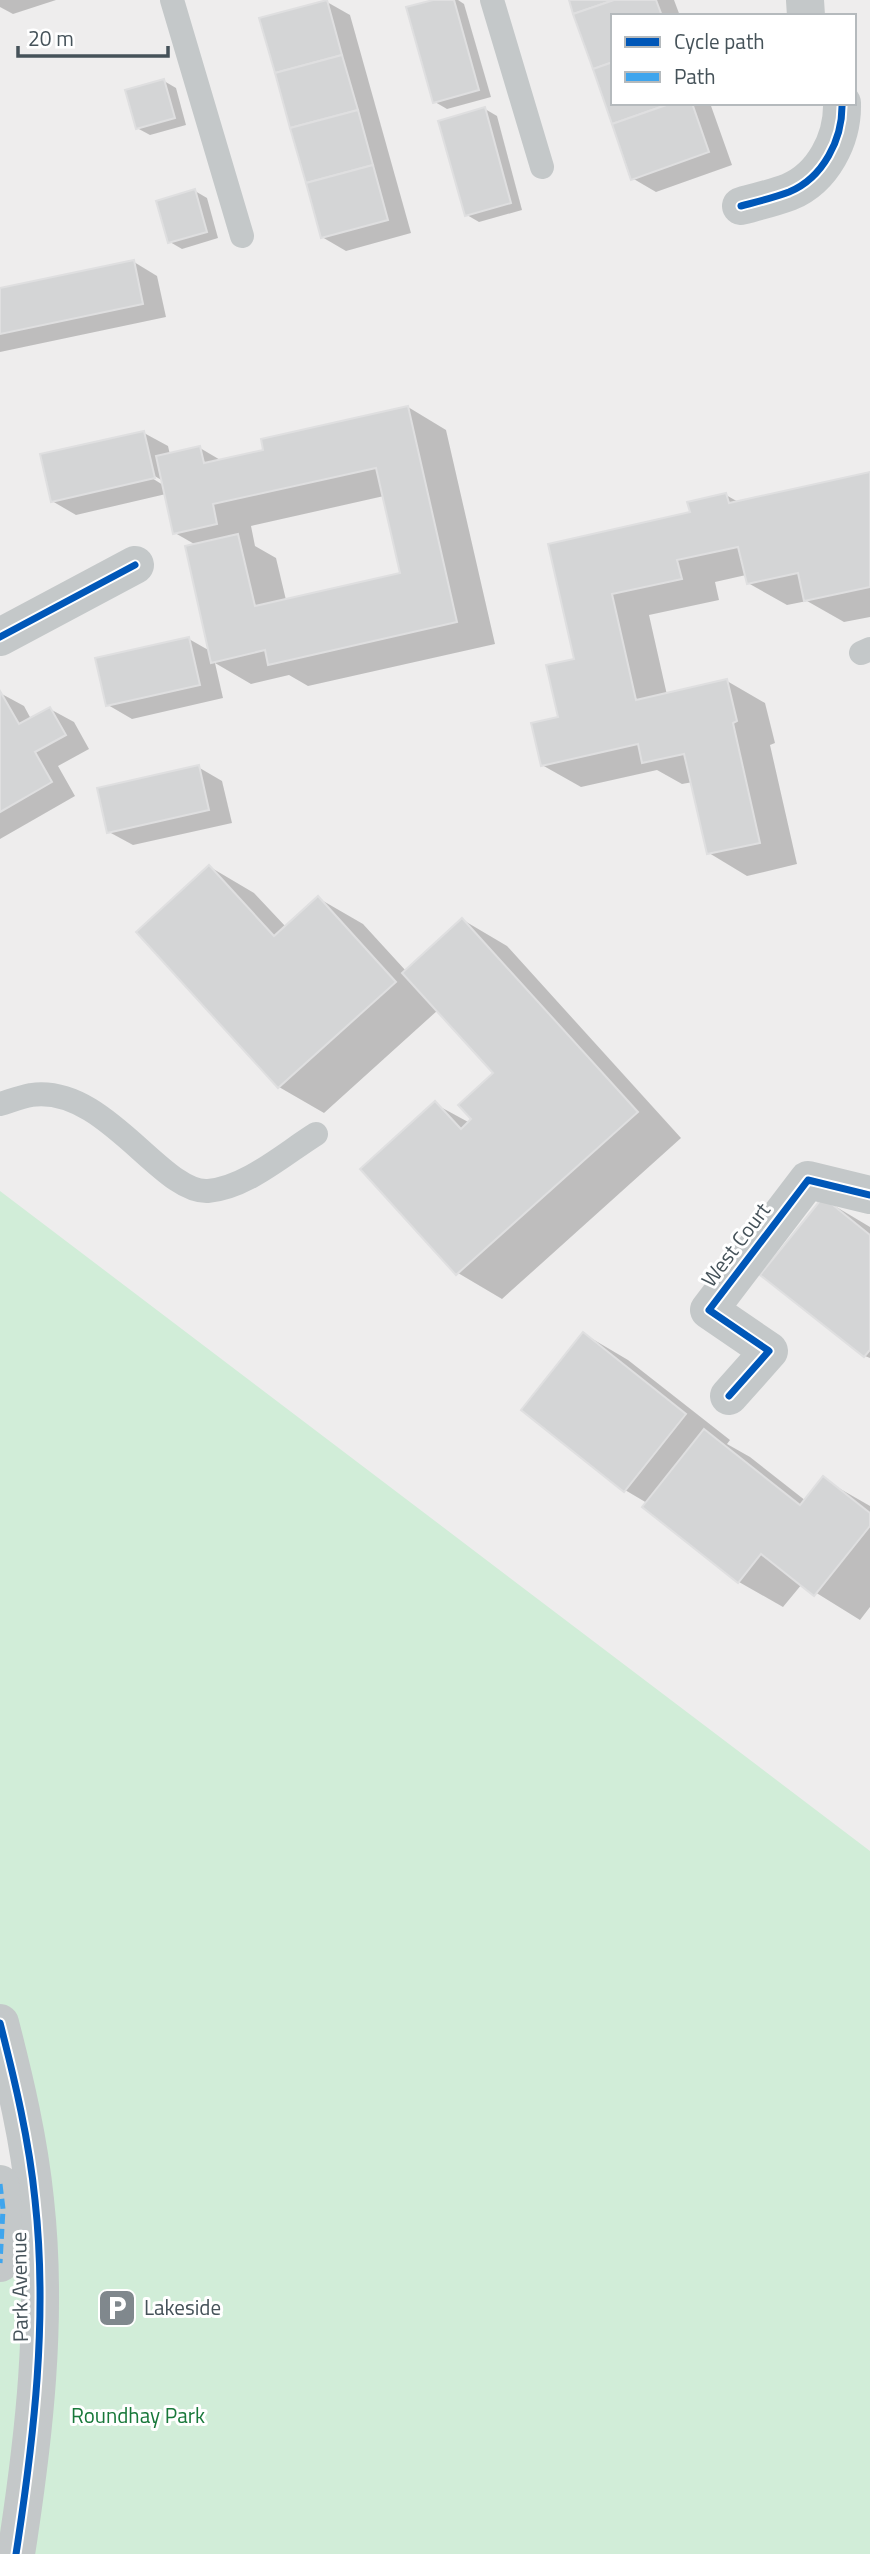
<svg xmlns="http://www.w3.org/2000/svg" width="870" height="2554" font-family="'Titillium Web',sans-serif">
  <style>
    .green { fill: #d1edd8 }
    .shadow { fill: #0003; fill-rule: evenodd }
    .building { fill: #d4d5d6; stroke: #dfdfe0; stroke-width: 2 }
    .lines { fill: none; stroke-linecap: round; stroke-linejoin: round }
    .lane { stroke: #c4c8c9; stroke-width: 24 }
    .street { stroke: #c4c8c9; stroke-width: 38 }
    .quiet { stroke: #3fa5ed; stroke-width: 5; stroke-dasharray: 10 5; stroke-linecap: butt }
    .cycleway-casing { stroke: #fff; stroke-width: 11 }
    .cycleway { stroke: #0057b8; stroke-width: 7 }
    .labels { text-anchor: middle; stroke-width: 6; stroke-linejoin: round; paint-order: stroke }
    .street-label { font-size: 21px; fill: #455259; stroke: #fff }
    .poi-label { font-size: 21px; fill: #455259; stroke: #fff; text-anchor: start }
    .park-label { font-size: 21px; fill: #18783a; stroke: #fff }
  </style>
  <rect width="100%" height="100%" fill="#eeeded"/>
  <path class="green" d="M 0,1191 L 870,1851 L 870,2554 L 0,2554 L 0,2196 L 35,2200 L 0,2023 Z"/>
  <g class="shadow">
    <path d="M 0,0 L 56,0 L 13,14 L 0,7 Z"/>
    <path d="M 440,0 L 458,0 L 464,4 L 491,97 L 447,109 L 435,102 Z"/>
    <path d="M 571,0 L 674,0 L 680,16 L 613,16 L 613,103 L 710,103 L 732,165 L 656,192 L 632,178 Z"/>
    <path d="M 327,2 L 350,15 L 411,233 L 346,251 L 322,237 Z"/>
    <path d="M 164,81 L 176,88 L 186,125 L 150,135 L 137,128 Z"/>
    <path d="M 485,109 L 497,116 L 522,210 L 479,222 L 467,215 Z"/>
    <path d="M 195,191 L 207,198 L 218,238 L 182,249 L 170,242 Z"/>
    <path d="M 134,262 L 157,276 L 166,317 L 0,352 L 0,290 Z"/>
    <path d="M 408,407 L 446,430 L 495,644 L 308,686 L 289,675 L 251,684 L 215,663 L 223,698 L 132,719 L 108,705 L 189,639 L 210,651 L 196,545 L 175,533 L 166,494 L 76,515 L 52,501 L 144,433 L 168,446 L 170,455 L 200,448 L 222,461 L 265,451 ZM 148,472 L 163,481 L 163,485 L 147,475 ZM 384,496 L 402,574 L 286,600 L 276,558 L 255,546 L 251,526 Z"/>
    <path d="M 870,474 L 870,617 L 844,622 L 807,601 L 787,605 L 748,583 L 746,575 L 715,582 L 719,600 L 649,615 L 667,695 L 727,681 L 765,703 L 775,743 L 770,745 L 797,864 L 747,876 L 709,853 L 693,782 L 682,784 L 657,770 L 581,787 L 542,765 L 560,718 L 576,660 L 550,545 L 692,513 L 726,495 L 740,503 Z"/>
    <path d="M 0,693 L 24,706 L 31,719 L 50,709 L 74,722 L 89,749 L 58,766 L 75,796 L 0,839 Z"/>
    <path d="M 198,767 L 222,781 L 232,823 L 133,845 L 109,832 Z"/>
    <path d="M 210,867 L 254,893 L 286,927 L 318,898 L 363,924 L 406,971 L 463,920 L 507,946 L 681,1138 L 502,1299 L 458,1273 L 435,1104 L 470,1123 L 495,1073 L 438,1010 L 324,1113 L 279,1087 L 138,932 Z"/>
    <path d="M 823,1199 L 870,1227 L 870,1358 L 865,1356 Z"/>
    <path d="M 584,1334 L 628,1360 L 730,1440 L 727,1444 L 750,1457 L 806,1501 L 823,1479 L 870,1506 L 870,1607 L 860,1620 L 802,1584 L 783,1607 L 739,1582 L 647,1503 L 625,1490 Z"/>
  </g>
  <g class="building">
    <path d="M 327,0 L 342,55 L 275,73 L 259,18 Z"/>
    <path d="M 433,0 L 454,0 L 479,90 L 433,103 L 406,7 Z"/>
    <path d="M 569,0 L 614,0 L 573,14 Z"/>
    <path d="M 614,0 L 656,0 L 662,16 L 613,16 L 613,62 L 593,69 L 573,14 Z"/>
    <path d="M 342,55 L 358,110 L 290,128 L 275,73 Z"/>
    <path d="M 613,62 L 613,103 L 672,103 L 612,124 L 593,69 Z"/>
    <path d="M 164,79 L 175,118 L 136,129 L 125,90 Z"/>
    <path d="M 672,103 L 692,103 L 709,152 L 631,180 L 612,124 Z"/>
    <path d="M 485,107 L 511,203 L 465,216 L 438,121 Z"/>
    <path d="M 358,110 L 373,165 L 306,183 L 290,128 Z"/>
    <path d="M 373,165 L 388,220 L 321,238 L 306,183 Z"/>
    <path d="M 195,189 L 207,232 L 168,243 L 156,201 Z"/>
    <path d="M 134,260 L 143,304 L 0,334 L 0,288 Z"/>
    <path d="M 408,406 L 457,622 L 268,665 L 265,650 L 211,663 L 185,546 L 238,534 L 255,606 L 400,573 L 376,468 L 213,504 L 217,524 L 173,534 L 156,456 L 200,446 L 204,463 L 263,450 L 261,439 Z"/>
    <path d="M 144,431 L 155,478 L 51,502 L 40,454 Z"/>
    <path d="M 870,472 L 870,587 L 804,601 L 798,573 L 747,584 L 738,547 L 677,560 L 682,579 L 612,594 L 636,700 L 727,679 L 737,721 L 733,723 L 760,843 L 707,854 L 684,754 L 642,763 L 638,744 L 541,766 L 531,723 L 558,717 L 546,665 L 574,659 L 548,544 L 690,512 L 687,502 L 726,493 L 729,503 Z"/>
    <path d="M 189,637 L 200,685 L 106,706 L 95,658 Z"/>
    <path d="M 0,691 L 19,724 L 50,707 L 66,735 L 35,752 L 52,782 L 0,812 Z"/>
    <path d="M 199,765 L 209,810 L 107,833 L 97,788 Z"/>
    <path d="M 209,865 L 274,936 L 318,896 L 396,982 L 278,1088 L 136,932 Z"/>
    <path d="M 462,918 L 638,1112 L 456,1275 L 360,1169 L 435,1101 L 461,1129 L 471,1119 L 458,1105 L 493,1073 L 402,973 Z"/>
    <path d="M 823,1197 L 870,1235 L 870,1350 L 864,1357 L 760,1275 Z"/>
    <path d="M 583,1332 L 686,1414 L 624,1492 L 521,1410 Z"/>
    <path d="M 704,1429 L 800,1505 L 823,1476 L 870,1513 L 870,1526 L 814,1596 L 761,1554 L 738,1583 L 642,1507 Z"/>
  </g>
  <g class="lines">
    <g class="lane">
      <path d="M 172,0 L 242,236"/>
      <path d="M 492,0 L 542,167"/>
      <path d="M 861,653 L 870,649"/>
      <path d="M 0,1104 C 10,1101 21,1097 31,1095 C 105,1084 161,1194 208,1191 C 246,1188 284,1154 316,1134"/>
    </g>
    <g class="street">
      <path d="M 805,0 L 806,16"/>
      <path d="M 741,206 C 756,202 773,198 789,192 C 823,178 843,139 842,103"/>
      <path d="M 0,637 L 135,565"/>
      <path d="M 729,1396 L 769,1351 L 709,1310 L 808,1180 L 870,1195"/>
      <path d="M 0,2023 C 15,2081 29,2140 35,2200 C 48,2318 34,2438 16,2554"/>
      <path d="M 0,2184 L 3,2209 L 0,2263"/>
    </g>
    <path class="quiet" d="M 0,2184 L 3,2209 L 0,2263"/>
    <defs>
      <g id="cycleway">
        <path d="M 741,206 C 756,202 773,198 789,192 C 823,178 843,139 842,103"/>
        <path d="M 0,637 L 135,565"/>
        <path d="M 729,1396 L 769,1351 L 709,1310 L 808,1180 L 870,1195"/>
        <path d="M 0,2023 C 15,2081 29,2140 35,2200 C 48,2318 34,2438 16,2554"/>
      </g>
    </defs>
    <use href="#cycleway" class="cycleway-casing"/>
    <use href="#cycleway" class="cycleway"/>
  </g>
  <defs>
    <symbol id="parking-square" viewBox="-11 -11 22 22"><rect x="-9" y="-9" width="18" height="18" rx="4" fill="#80888d" stroke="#fff"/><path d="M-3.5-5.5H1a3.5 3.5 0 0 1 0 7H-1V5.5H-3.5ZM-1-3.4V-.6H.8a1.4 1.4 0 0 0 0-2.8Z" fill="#fff"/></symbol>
  </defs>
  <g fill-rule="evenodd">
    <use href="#parking-square" x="95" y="2286" width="44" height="44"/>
  </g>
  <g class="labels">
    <g class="street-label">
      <text transform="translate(736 1245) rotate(-53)" y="7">West Court</text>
      <text transform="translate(20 2287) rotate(-91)" y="7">Park Avenue</text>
    </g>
    <g class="poi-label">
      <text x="144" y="2315">Lakeside</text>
    </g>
    <g class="park-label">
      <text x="138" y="2423">Roundhay Park</text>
    </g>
  </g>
  <rect x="611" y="14" width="245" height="91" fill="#ffffff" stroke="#b5babd" stroke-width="2"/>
  <rect x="625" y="37" width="35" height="10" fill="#0057b8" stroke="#b5babd" stroke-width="2"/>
  <text x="674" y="49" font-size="21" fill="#455259">Cycle path</text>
  <rect x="625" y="72" width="35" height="10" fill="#3fa5ed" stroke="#b5babd" stroke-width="2"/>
  <text x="674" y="84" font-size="21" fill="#455259">Path</text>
  <path d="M18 46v10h150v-10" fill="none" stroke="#455259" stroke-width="3.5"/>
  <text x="28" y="46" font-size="21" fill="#455259" stroke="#ffffff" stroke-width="5" paint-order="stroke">20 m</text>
</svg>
